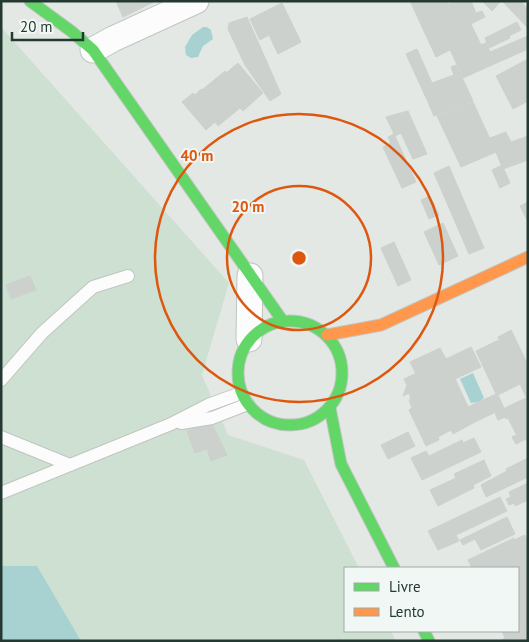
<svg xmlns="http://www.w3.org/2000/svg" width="529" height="642" font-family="'PT Sans',sans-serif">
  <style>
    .green { fill: #cee0d1 }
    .water { fill: #a8d2d2 }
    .building { fill: #ccd1ce; stroke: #ccd1ce }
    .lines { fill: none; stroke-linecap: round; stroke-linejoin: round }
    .lane-casing { stroke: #c0c5c2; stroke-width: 14 }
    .street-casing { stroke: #c0c5c2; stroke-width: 27 }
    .fast-casing { stroke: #c0c6c2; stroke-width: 13 }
    .slow-casing { stroke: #c0c6c2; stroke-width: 13 }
    .lane { stroke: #fbfcfb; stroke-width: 12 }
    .street { stroke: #fbfcfb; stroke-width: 25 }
    .fast { stroke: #63d668; stroke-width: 11 }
    .slow { stroke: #ff974d; stroke-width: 11 }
    .ring { fill: none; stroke: #de570e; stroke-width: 2.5 }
    .centre { fill: #de570e; stroke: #f1f7f4; stroke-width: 2.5 }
    .ring-label { font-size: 15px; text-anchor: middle; font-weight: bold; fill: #de570e; stroke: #f1f7f4; stroke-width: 4; stroke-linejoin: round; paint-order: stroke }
  </style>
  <rect width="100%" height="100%" fill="#e3e8e5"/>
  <path class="green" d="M 1,27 L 229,283 L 202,375 L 228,435 L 304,460 L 359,568 L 345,568 L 345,631 L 391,631 L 396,641 L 1,641 Z"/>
  <g class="water">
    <path d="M 203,27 L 207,27 L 211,30 L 213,39 L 203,46 L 198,57 L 191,58 L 186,55 L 185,47 L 192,35 Z"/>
    <path d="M 473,373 L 484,398 L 479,402 L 471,403 L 460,379 Z"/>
    <path d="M 1,566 L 37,566 L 81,641 L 1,641 Z"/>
  </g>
  <g class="building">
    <path d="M 116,1 L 156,1 L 123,17 Z"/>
    <path d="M 410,1 L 428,1 L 450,50 L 436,57 Z"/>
    <path d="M 428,1 L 447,1 L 448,4 L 454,1 L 471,1 L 476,13 L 482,11 L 485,17 L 471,24 L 481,45 L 486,43 L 490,52 L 528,36 L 528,49 L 463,78 Z"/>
    <path d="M 482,1 L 501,1 L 492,11 Z"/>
    <path d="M 502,1 L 521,1 L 528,10 L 528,26 L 527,27 Z"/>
    <path d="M 282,3 L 301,42 L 278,54 L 269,35 L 260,40 L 250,19 Z"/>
    <path d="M 247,17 L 281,94 L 270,101 L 245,65 L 228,29 L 229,23 Z"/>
    <path d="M 517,22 L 521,30 L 509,36 L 510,38 L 489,48 L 485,38 Z"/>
    <path d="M 417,49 L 432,83 L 454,75 L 451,67 L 456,65 L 467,88 L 428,102 L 406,54 Z"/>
    <path d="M 528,59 L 528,101 L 513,109 L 496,76 Z"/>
    <path d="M 238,63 L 263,93 L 243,111 L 240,108 L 218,126 L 215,122 L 206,130 L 182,102 L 193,93 L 195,95 L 201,89 L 202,90 L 225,71 L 226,73 Z"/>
    <path d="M 467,88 L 473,101 L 434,116 L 428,102 Z"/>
    <path d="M 473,102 L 496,152 L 461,167 L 437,116 Z"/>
    <path d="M 408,111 L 427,154 L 413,159 L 401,133 L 395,136 L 386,117 Z"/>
    <path d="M 506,132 L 511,142 L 528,136 L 528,160 L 503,169 L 490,138 Z"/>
    <path d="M 394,134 L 416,182 L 402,188 L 383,147 L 391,143 L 388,137 Z"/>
    <path d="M 502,165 L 510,183 L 500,188 L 492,170 Z"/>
    <path d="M 449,166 L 484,248 L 469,254 L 434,173 Z"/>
    <path d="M 430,196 L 439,215 L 429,219 L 421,200 Z"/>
    <path d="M 528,202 L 528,222 L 520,206 Z"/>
    <path d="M 443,223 L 458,256 L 439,265 L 424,232 Z"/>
    <path d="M 394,242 L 411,280 L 398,286 L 381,248 Z"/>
    <path d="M 30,276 L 36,290 L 11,299 L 6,285 Z"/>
    <path d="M 511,330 L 528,365 L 528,401 L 498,337 Z"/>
    <path d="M 499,340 L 520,384 L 498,395 L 504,408 L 475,422 L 468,407 L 496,394 L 476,351 Z"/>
    <path d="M 471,347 L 481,367 L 455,379 L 446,359 Z"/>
    <path d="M 440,348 L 446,359 L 416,374 L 410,362 Z"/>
    <path d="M 446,359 L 475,422 L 453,434 L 451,430 L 438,437 L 439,440 L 426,446 L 409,410 L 412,408 L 409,400 L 411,399 L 409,393 L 403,396 L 407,385 L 404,379 Z"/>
    <path d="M 526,398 L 528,429 L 522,432 L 509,406 Z"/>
    <path d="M 509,406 L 522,432 L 516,434 L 508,418 L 506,419 L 505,417 L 498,420 L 495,413 Z"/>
    <path d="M 211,422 L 227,455 L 211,461 L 207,449 L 195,453 L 187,431 Z"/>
    <path d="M 528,429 L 528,443 L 522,432 Z"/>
    <path d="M 408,432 L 415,446 L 388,459 L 381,445 Z"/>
    <path d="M 522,432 L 526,439 L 516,444 L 512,437 Z"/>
    <path d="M 474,438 L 481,452 L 422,480 L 411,458 L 426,451 L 429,456 L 462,440 L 463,443 Z"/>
    <path d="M 528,458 L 528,477 L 486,497 L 481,485 L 507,471 L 506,469 Z"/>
    <path d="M 484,460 L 491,476 L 473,485 L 474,488 L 438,506 L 430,490 L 456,478 L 454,474 Z"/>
    <path d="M 528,483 L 528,500 L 515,506 L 514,503 L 509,505 L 506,499 L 511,497 L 509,492 Z"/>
    <path d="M 500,497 L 507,511 L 456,535 L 459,541 L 438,550 L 428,531 Z"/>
    <path d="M 507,517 L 515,534 L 481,550 L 475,539 L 463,545 L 460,540 Z"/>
    <path d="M 525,535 L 528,547 L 482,568 L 472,568 L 468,560 L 514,538 L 514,540 Z"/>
    <path d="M 528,547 L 528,561 L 512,568 L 482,568 Z"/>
    <path d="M 528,561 L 528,574 L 518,578 L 518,568 L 512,568 Z"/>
    <path d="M 528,574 L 528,588 L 518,592 L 518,578 Z"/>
    <path d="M 528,587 L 528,601 L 518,606 L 518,592 Z"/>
    <path d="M 528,601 L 528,616 L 518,620 L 518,606 Z"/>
    <path d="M 528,616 L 528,628 L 505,638 L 502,631 L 518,631 L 518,620 Z"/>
    <path d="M 528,628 L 528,641 L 500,641 L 505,638 Z"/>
  </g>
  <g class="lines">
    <defs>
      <g id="lane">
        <path d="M 1,380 L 42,333 L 93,287 L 128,276"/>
        <path d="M 181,423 L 212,418 L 248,404"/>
        <path d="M 1,437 L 70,465"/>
        <path d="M 1,493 L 171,424 L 208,405 L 241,393"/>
      </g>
      <g id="street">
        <path d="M 93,50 L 113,39 L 196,1"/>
        <path d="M 249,339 L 250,276"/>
      </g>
      <g id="fast">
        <path d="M 30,1 L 71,31 L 93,50 L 282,320"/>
        <circle cx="290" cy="373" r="52"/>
        <path d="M 330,408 L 341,464 L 394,568"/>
        <path d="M 424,631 L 429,641"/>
      </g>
      <path id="slow" d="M 327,335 L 381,325 L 528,257"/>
    </defs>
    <use href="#lane" class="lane-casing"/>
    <use href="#street" class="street-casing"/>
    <use href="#fast" class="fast-casing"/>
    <use href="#slow" class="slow-casing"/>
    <use href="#lane" class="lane"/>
    <use href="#street" class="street"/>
    <use href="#fast" class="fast"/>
    <use href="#slow" class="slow"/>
  </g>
  <g class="ring">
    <circle cx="299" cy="258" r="72"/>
    <circle cx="299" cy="258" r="144"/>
  </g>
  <circle cx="299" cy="258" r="8" class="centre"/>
  <g class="ring-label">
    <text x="197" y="161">40 m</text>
    <text x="248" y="212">20 m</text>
  </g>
  <rect width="529" height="642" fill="none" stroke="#233931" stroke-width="5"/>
  <rect x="344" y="567" width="175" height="65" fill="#f1f7f4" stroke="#9faba6"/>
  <rect x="354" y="583" width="25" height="8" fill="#63d668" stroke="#9faba6"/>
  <text x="389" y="592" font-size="15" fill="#233931">Livre</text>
  <rect x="354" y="608" width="25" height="8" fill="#ff974d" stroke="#9faba6"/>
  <text x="389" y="617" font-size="15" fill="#233931">Lento</text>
  <path d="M12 32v8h71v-8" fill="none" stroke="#233931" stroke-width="2.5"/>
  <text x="20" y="32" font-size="15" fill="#233931" stroke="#f1f7f4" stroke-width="4" paint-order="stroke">20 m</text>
</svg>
